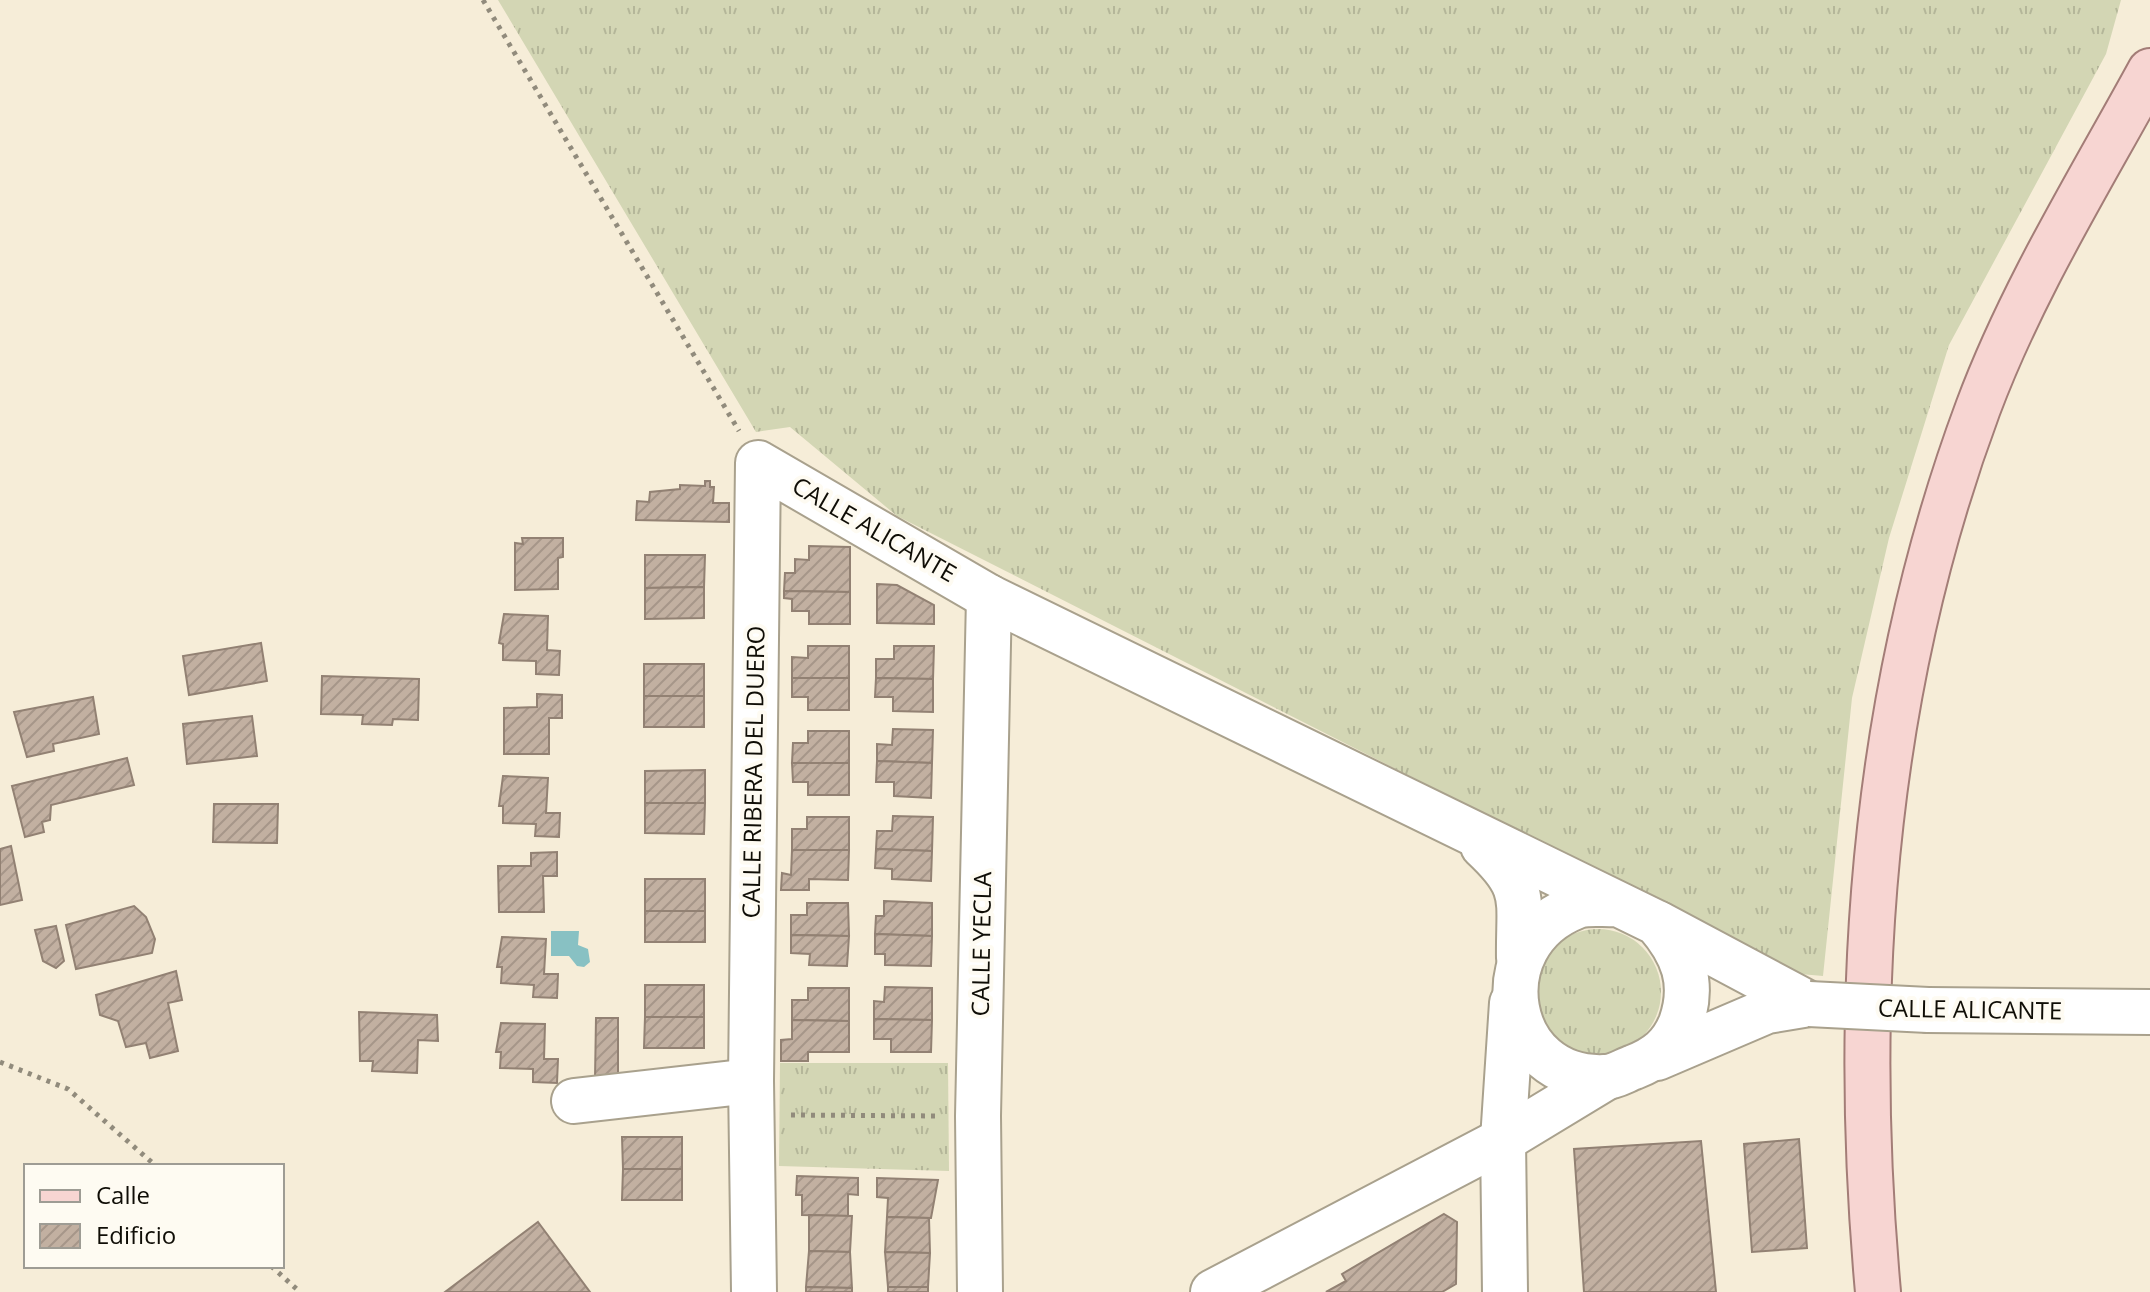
<svg xmlns="http://www.w3.org/2000/svg" width="2150" height="1292" font-family="'Open Sans',sans-serif">
  <style>
    .grass { fill: url(#grass-tufts) }
    .water { fill: #88c1c3 }
    .building { fill: url(#building-hatch); stroke: #928173; stroke-width: 2 }
    .lines { fill: none; stroke-linecap: round; stroke-linejoin: round }
    .minor-casing { stroke: #a9a18d; stroke-width: 48 }
    .major-casing { stroke: #a37d77; stroke-width: 48 }
    .path { stroke: #918b7c; stroke-width: 5; stroke-dasharray: 4 6; stroke-linecap: butt }
    .minor { stroke: #fff; stroke-width: 44 }
    .major { stroke: #f7d5d2; stroke-width: 44 }
    .minor-bridge-casing { stroke: #a9a18d; stroke-width: 48; stroke-linecap: butt }
    .minor-bridge { stroke: #fff; stroke-width: 44 }
    .labels { text-anchor: middle; stroke-width: 8; stroke-linejoin: round; paint-order: stroke }
    .street-label { font-size: 24px; fill: #0f0d06; stroke: #fefbf2 }
  </style>
  <defs>
    <pattern id="grass-tufts" width="24" height="20" patternUnits="userSpaceOnUse" patternTransform="scale(2)"><rect width="24" height="20" fill="#d3d6b4"/><path d="M3 7l-1-3M5 7V3M7 7l1-3M15 17l-1-3M17 17v-4M19 17l1-3" fill="none" stroke="#b4b699"/></pattern>
    <pattern id="building-hatch" width="6" height="6" patternUnits="userSpaceOnUse" patternTransform="scale(2)"><rect width="6" height="6" fill="#c2b0a1"/><path d="M-1 1l2-2M0 6l6-6M5 7l2-2" fill="none" stroke="#a69689"/></pattern>
  </defs>
  <rect width="100%" height="100%" fill="#f6edd8"/>
  <g class="grass">
    <path d="M 498,0 L 2121,0 L 2106,54 L 1949,345 L 1889,538 L 1852,698 L 1823,976 L 1800,974 L 897,516 L 790,427 L 756,432 Z"/>
    <circle cx="1598" cy="992" r="63"/>
    <path d="M 780,1063 L 948,1063 L 949,1171 L 779,1166 Z"/>
  </g>
  <path class="water" d="M 551,931 L 579,931 L 578,945 L 588,949 L 590,962 L 584,967 L 577,966 L 569,956 L 551,956 Z"/>
  <g class="building">
    <path d="M 705,481 L 710,481 L 710,487 L 714,487 L 713,503 L 729,503 L 729,522 L 636,520 L 637,501 L 649,502 L 650,492 L 680,489 L 680,485 L 705,486 Z"/>
    <path d="M 522,538 L 563,538 L 563,557 L 558,558 L 558,589 L 515,590 L 515,543 L 523,544 Z"/>
    <path d="M 809,546 L 850,547 L 850,592 L 784,591 L 785,573 L 795,573 L 795,559 L 809,560 Z"/>
    <path d="M 645,555 L 705,555 L 704,587 L 645,588 Z"/>
    <path d="M 877,584 L 897,585 L 934,605 L 934,624 L 877,623 Z"/>
    <path d="M 704,587 L 704,618 L 645,619 L 645,588 Z"/>
    <path d="M 784,591 L 850,592 L 850,624 L 809,624 L 809,611 L 792,611 L 792,599 L 784,598 Z"/>
    <path d="M 504,614 L 548,616 L 547,650 L 560,651 L 559,675 L 536,674 L 536,661 L 503,660 L 503,644 L 499,643 Z"/>
    <path d="M 261,643 L 267,681 L 189,695 L 183,656 Z"/>
    <path d="M 808,646 L 849,646 L 849,678 L 792,678 L 792,657 L 808,658 Z"/>
    <path d="M 894,646 L 934,646 L 933,679 L 876,678 L 876,659 L 894,659 Z"/>
    <rect x="644" y="664" width="60" height="32"/>
    <path d="M 322,676 L 419,679 L 418,720 L 393,719 L 392,725 L 362,724 L 363,715 L 321,714 Z"/>
    <path d="M 792,678 L 849,678 L 849,710 L 808,710 L 808,697 L 792,697 Z"/>
    <path d="M 876,678 L 933,679 L 933,712 L 893,711 L 893,697 L 875,697 Z"/>
    <path d="M 537,694 L 562,695 L 562,718 L 549,718 L 549,754 L 504,754 L 504,708 L 537,707 Z"/>
    <rect x="644" y="696" width="60" height="31"/>
    <path d="M 93,697 L 99,734 L 53,744 L 54,751 L 27,757 L 14,712 Z"/>
    <path d="M 252,716 L 257,756 L 187,764 L 183,724 Z"/>
    <path d="M 893,729 L 933,730 L 932,763 L 877,761 L 877,744 L 892,745 Z"/>
    <path d="M 808,731 L 849,731 L 849,763 L 792,763 L 793,743 L 808,743 Z"/>
    <path d="M 127,758 L 134,785 L 51,805 L 50,820 L 42,822 L 44,832 L 25,837 L 12,786 Z"/>
    <path d="M 877,761 L 932,763 L 931,798 L 894,796 L 894,782 L 876,782 Z"/>
    <path d="M 792,763 L 849,763 L 849,795 L 808,795 L 808,782 L 793,782 Z"/>
    <path d="M 705,770 L 705,803 L 645,803 L 645,771 Z"/>
    <path d="M 503,776 L 548,778 L 546,813 L 560,813 L 559,837 L 535,836 L 536,824 L 503,823 L 503,806 L 499,806 Z"/>
    <path d="M 645,803 L 705,803 L 704,834 L 645,833 Z"/>
    <path d="M 214,804 L 278,804 L 277,843 L 213,842 Z"/>
    <path d="M 893,816 L 933,817 L 932,851 L 876,849 L 877,831 L 892,831 Z"/>
    <path d="M 807,817 L 849,817 L 849,850 L 792,850 L 792,829 L 807,829 Z"/>
    <path d="M 11,846 L 22,900 L 0,905 L 0,849 Z"/>
    <path d="M 876,849 L 932,851 L 931,881 L 892,879 L 892,869 L 875,868 Z"/>
    <path d="M 792,850 L 849,850 L 848,880 L 809,879 L 809,890 L 781,890 L 782,873 L 791,875 Z"/>
    <path d="M 557,852 L 557,876 L 543,876 L 544,912 L 499,912 L 498,866 L 531,866 L 531,853 Z"/>
    <rect x="645" y="879" width="60" height="32"/>
    <path d="M 884,901 L 932,903 L 932,936 L 875,934 L 876,916 L 884,916 Z"/>
    <path d="M 807,903 L 848,903 L 849,936 L 791,935 L 791,915 L 807,915 Z"/>
    <path d="M 134,906 L 146,917 L 155,939 L 152,953 L 76,969 L 66,925 Z"/>
    <rect x="645" y="911" width="60" height="31"/>
    <path d="M 56,926 L 64,961 L 56,968 L 43,961 L 35,930 Z"/>
    <path d="M 875,934 L 932,936 L 931,966 L 885,965 L 885,954 L 875,954 Z"/>
    <path d="M 791,935 L 849,936 L 847,966 L 809,965 L 810,954 L 791,953 Z"/>
    <path d="M 502,937 L 546,939 L 544,974 L 558,974 L 557,998 L 533,997 L 534,985 L 501,983 L 502,967 L 497,967 Z"/>
    <path d="M 176,971 L 182,1000 L 168,1003 L 178,1051 L 150,1058 L 146,1043 L 126,1047 L 118,1021 L 100,1015 L 96,995 Z"/>
    <rect x="645" y="985" width="59" height="32"/>
    <path d="M 885,987 L 932,988 L 932,1020 L 874,1019 L 874,1001 L 884,1002 Z"/>
    <path d="M 808,988 L 849,988 L 849,1021 L 792,1020 L 792,1000 L 808,1000 Z"/>
    <path d="M 359,1012 L 437,1015 L 438,1041 L 418,1040 L 417,1073 L 372,1071 L 373,1061 L 360,1061 Z"/>
    <path d="M 645,1017 L 704,1017 L 704,1048 L 644,1048 Z"/>
    <path d="M 596,1018 L 618,1018 L 618,1076 L 595,1079 Z"/>
    <path d="M 874,1019 L 932,1020 L 931,1052 L 891,1052 L 891,1039 L 874,1039 Z"/>
    <path d="M 792,1020 L 849,1021 L 849,1052 L 808,1052 L 808,1061 L 781,1061 L 781,1040 L 792,1039 Z"/>
    <path d="M 501,1023 L 545,1024 L 544,1059 L 558,1059 L 557,1083 L 533,1082 L 533,1069 L 500,1068 L 501,1052 L 496,1052 Z"/>
    <path d="M 622,1137 L 682,1137 L 682,1169 L 623,1169 Z"/>
    <path d="M 1799,1139 L 1807,1248 L 1752,1252 L 1744,1144 Z"/>
    <path d="M 1701,1141 L 1716,1292 L 1584,1292 L 1574,1149 Z"/>
    <path d="M 623,1169 L 682,1169 L 682,1200 L 622,1200 Z"/>
    <path d="M 797,1176 L 858,1178 L 858,1195 L 848,1194 L 848,1216 L 802,1215 L 802,1195 L 796,1195 Z"/>
    <path d="M 877,1178 L 938,1180 L 931,1218 L 887,1217 L 888,1198 L 877,1197 Z"/>
    <path d="M 1444,1214 L 1457,1222 L 1456,1284 L 1442,1292 L 1326,1292 L 1346,1281 L 1342,1274 Z"/>
    <path d="M 809,1215 L 852,1216 L 850,1252 L 809,1251 Z"/>
    <path d="M 887,1217 L 929,1218 L 930,1253 L 885,1252 Z"/>
    <path d="M 538,1222 L 590,1292 L 445,1292 Z"/>
    <path d="M 809,1251 L 850,1252 L 852,1288 L 806,1287 Z"/>
    <path d="M 885,1252 L 930,1253 L 928,1287 L 888,1287 Z"/>
    <path d="M 806,1287 L 852,1288 L 852,1292 L 806,1292 Z"/>
    <rect x="888" y="1287" width="40" height="5"/>
  </g>
  <g class="lines">
    <defs>
      <g id="minor">
        <path d="M 1483,846 C 1529,889 1518,899 1519,958"/>
        <path d="M 1659,924 L 1809,1004"/>
        <path d="M 1928,1010 L 2150,1012"/>
        <path d="M 1657,1058 L 1767,1011 L 1809,1004"/>
        <path d="M 574,1101 L 751,1081"/>
        <path d="M 754,1292 L 751,1081 L 758,463 L 989,597 L 1657,923 C 1683,953 1695,983 1681,1023 C 1672,1046 1657,1058 1634,1067 C 1625,1070 1615,1077 1605,1077 C 1504,1082 1481,944 1575,907 C 1586,902 1604,905 1617,904"/>
        <path d="M 980,1292 L 978,1116 L 989,597"/>
        <path d="M 1213,1292 L 1503,1140 L 1607,1077"/>
        <path d="M 1505,1292 L 1503,1140 L 1512,1003"/>
      </g>
      <path id="major" d="M 1878,1292 C 1851,994 1873,690 1978,408 C 2022,290 2090,181 2150,71"/>
    </defs>
    <use href="#minor" class="minor-casing"/>
    <use href="#major" class="major-casing"/>
    <g class="path">
      <path d="M 483,0 L 739,431"/>
      <path d="M 0,1062 L 68,1089 L 156,1166"/>
      <path d="M 791,1115 L 941,1116"/>
      <path d="M 271,1266 L 300,1292"/>
    </g>
    <use href="#minor" class="minor"/>
    <use href="#major" class="major"/>
    <defs>
      <path id="minor-bridge" d="M 1809,1004 L 1928,1010"/>
    </defs>
    <use href="#minor-bridge" class="minor-bridge-casing"/>
    <use href="#minor-bridge" class="minor-bridge"/>
  </g>
  <g class="labels">
    <g class="street-label">
      <text transform="translate(874 530) rotate(30)" y="8">CALLE ALICANTE</text>
      <text transform="translate(754 772) rotate(-89)" y="8">CALLE RIBERA DEL DUERO</text>
      <text transform="translate(982 944) rotate(-89)" y="8">CALLE YECLA</text>
      <text transform="translate(1970 1010) rotate(1)" y="8">CALLE ALICANTE</text>
    </g>
  </g>
  <rect x="24" y="1164" width="260" height="104" fill="#fefbf2" stroke="#9e9c94" stroke-width="2"/>
  <rect x="40" y="1190" width="40" height="12" fill="#f7d5d2" stroke="#9e9c94" stroke-width="2"/>
  <text x="96" y="1204" font-size="24" fill="#0f0d06">Calle</text>
  <rect x="40" y="1224" width="40" height="24" fill="url(#building-hatch)" stroke="#9e9c94" stroke-width="2"/>
  <text x="96" y="1244" font-size="24" fill="#0f0d06">Edificio</text>
</svg>
